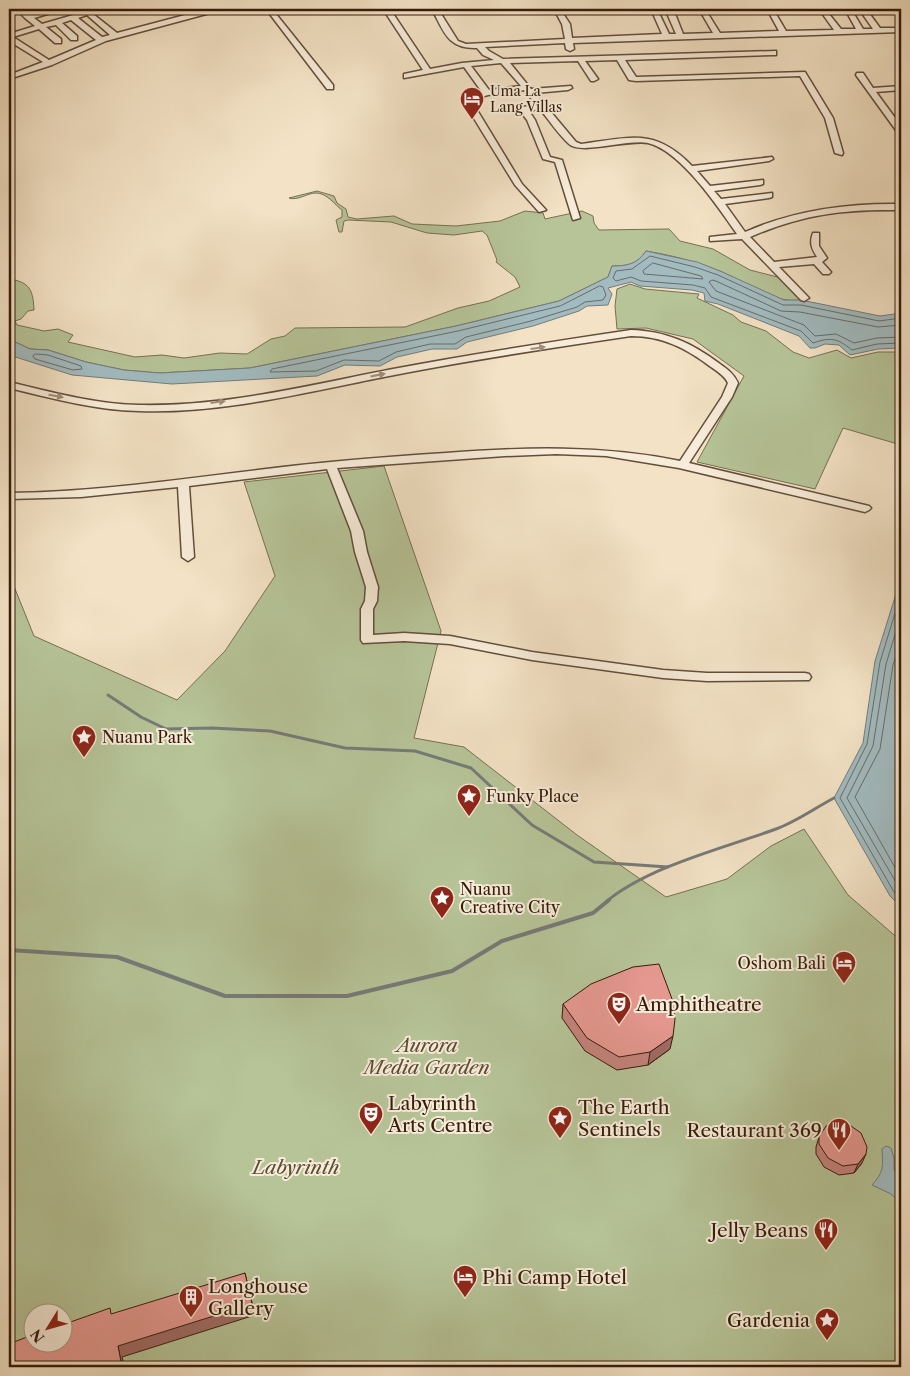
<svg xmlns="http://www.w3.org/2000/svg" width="910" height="1376" font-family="'Libre Caslon Text',serif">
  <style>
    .green { fill: #b6c498; stroke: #767052; fill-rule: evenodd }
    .water { fill: #a1bbc0; stroke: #767b78 }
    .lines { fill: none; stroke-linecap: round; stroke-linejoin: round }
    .shore { stroke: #6b6c66; stroke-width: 1 }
    .stream-far1 { stroke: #767b78; stroke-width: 3 }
    .stream { stroke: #767b78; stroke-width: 4 }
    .minor-casing { stroke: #644e3a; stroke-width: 3 }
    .minor { fill: #f7ecd9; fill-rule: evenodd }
    .wall { fill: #c5837c; stroke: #351c0b }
    .shaded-wall { fill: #a06a65; stroke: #351c0b }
    .building { fill: #e59890; stroke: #351c0b }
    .oneway { fill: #a08e7c }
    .labels { text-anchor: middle; stroke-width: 4; stroke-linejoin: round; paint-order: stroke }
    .far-poi-label { font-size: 14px; fill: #351c0b; stroke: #f7ecd9; text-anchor: start }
    .poi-label { font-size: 16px; fill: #351c0b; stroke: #f7ecd9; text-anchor: start }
    .near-poi-label { font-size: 19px; fill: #351c0b; stroke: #f7ecd9; text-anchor: start }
    .near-park-label { font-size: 19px; font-style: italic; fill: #5c4e35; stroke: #f7ecd9 }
  </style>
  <rect width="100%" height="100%" fill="#f3e2c5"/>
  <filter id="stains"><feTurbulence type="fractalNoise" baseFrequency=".004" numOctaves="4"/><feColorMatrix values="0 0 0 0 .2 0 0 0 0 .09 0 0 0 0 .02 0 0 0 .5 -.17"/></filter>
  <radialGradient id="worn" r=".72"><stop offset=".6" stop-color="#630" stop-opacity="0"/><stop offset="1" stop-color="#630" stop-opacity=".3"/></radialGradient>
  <g class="green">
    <path d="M 317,191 L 334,196 L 337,203 L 346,209 L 348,217 L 357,219 L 394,216 L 412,224 L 456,226 L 500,221 L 525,211 L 543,213 L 545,219 L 582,211 L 593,216 L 594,223 L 599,230 L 669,229 L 680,241 L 713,249 L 750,270 L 793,281 L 808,298 C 777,309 745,280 717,270 C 694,261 670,255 646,251 C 637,264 628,266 612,266 L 608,277 L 559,301 L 456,326 L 250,368 L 159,373 L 124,370 L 86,362 L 48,350 L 30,349 L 9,339 L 9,279 C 30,282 33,290 34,310 L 28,311 L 21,319 L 15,321 L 17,325 L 44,331 L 58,329 L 73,335 L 68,342 L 135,357 L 162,355 L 184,358 L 220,353 L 247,354 L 271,339 L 285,336 L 295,328 L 405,327 L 458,308 L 489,301 L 520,287 L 515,277 L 496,262 L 497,260 L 487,235 L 482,231 L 454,235 L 427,233 L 391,222 L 348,220 L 344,221 L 342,232 L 339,232 L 336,220 L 342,217 L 342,210 C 334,204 327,193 316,193 C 307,193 298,201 289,198 Z"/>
    <path d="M 630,284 L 645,289 L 699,294 L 697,298 L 733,315 L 741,322 L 766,331 L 793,352 L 809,358 L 837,350 L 851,358 L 878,352 L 901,352 L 901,445 L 843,428 L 815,489 L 697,462 L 744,376 L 693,339 L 646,328 L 617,329 L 615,306 L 617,289 Z"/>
    <path d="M 384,466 L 441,631 L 414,738 L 464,747 L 577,835 L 666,897 L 727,879 L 771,846 L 804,829 L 848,895 L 901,941 L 901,1367 L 9,1367 L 9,574 L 34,636 L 177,700 L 225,651 L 275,576 L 244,482 ZM 32,1314 L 62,1314 L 62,1344 L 32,1344 Z"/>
  </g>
  <g class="water">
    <path d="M 646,251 L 697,262 L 720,271 L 784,300 L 801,300 L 880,316 L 901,313 L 901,348 L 878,349 L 850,355 L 839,345 L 825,344 L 815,348 L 810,348 L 799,336 L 718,304 L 705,301 L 704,293 L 692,290 L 640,286 L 631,282 L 608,288 L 612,294 L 608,305 L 587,306 L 579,311 L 533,326 L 467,342 L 457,349 L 432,349 L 397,357 L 380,366 L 345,365 L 317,376 L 172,384 L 72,375 L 9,355 L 9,339 L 30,349 L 48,350 L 86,362 L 124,370 L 160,373 L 250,368 L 456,326 L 559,301 L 608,277 L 612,266 C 628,266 637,264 646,251 Z"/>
    <path d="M 901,578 L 901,907 L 890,896 L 834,798 L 863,743 L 875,661 Z"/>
    <path d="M 886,1146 L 891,1148 L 894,1158 L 894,1169 L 901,1186 L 901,1203 L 891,1194 L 872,1185 C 884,1172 883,1166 882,1149 Z"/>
  </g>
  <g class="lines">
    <g class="shore">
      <path d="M 653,263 L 701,276 L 703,279 L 644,274 L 643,271 Z"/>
      <path d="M 600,286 L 603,287 L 606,295 L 603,300 L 585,302 L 577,307 L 531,321 L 466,337 L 455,344 L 430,344 L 396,352 L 379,361 L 344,360 L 316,371 L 270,372 L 272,369 L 458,331 L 560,306 Z"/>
      <path d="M 901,318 L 879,321 L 801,305 L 783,305 L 718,275 L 695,267 L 650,256 L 632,269 L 616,271 L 613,278 L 616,281 L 631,277 L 641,281 L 693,285 L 705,288 L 711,297 L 801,331 L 813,343 C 831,337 837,338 852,350 L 877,344 L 901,343"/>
      <path d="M 901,325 L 878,327 L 800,312 L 781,311 L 716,281 L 712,280 L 709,282 L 716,291 L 804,325 L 815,336 L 836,334 L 854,343 L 877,338 L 901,337"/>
      <path d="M 36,354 L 48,355 L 81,366 L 82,369 L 73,370 L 35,359 L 33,356 Z"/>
      <path d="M 901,594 L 880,662 L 867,744 L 840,798 L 894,892 L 901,900"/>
      <path d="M 901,615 L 886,664 L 873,746 L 847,798 L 901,891"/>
      <path d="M 901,640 L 893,665 L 880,749 L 855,797 L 901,878"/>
    </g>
    <g class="stream-far1">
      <path d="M 108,695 L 141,717 L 166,729 L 212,728 L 270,731 L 345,748 L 415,751 L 471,768 L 532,825 L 594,862 L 668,867"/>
      <path d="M 607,901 C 650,866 724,848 776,829 C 796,822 815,808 834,798"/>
    </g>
    <path class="stream" d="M 9,950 L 117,957 L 225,996 L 347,996 L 452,971 L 502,941 L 593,913 L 609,900"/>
    <defs>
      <g id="minor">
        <path d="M 16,9 L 23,9 L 30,14 L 53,9 L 65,9 L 34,18 L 42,24 L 94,9 L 104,9 L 93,14 L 117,33 L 204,10 L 225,9 L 106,41 L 52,65 L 9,79 L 9,75 L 43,62 L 9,41 L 9,34 L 35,26 L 25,18 ZM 87,15 L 110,35 L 102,37 L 78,18 ZM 71,20 L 96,40 L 49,60 L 13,37 L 39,29 L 55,43 L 61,43 L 61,39 L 46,27 L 56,25 L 71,40 L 77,40 L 77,36 L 62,23 Z"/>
        <path d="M 266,9 L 272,9 L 333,85 L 333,89 L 327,89 Z"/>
        <path d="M 383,9 L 390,9 L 430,69 L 462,63 L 494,60 L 483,55 L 477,48 C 448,49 444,32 432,9 L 438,9 L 458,41 L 466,44 L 565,39 L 562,24 L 554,9 L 560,9 L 570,24 L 572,38 L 662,34 L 651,9 L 657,9 L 669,34 L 676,34 L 666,11 L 670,9 L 674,11 L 683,34 L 713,33 L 699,9 L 705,9 L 720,33 L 779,31 L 767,9 L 773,9 L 786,31 L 834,30 L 819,9 L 825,9 L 841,29 L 856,29 L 845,9 L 851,9 L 863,29 L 873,29 L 859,9 L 866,9 L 880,28 L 901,28 L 901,32 L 573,43 L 574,49 L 570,51 L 566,49 L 565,43 L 485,47 L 489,51 L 503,59 L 776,51 L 776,55 L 773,55 L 625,60 L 636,77 L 805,72 L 833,118 L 843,153 L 842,155 L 835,153 L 825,118 L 800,76 L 636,81 L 629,80 L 617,60 L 585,61 L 598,79 L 594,81 L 591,81 L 578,61 L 510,63 L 531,89 L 571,86 L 572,88 L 568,90 L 535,93 L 576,142 L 581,144 C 630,138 654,127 692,166 L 772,157 L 773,159 L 769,161 L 697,171 L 710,186 L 763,180 L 763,184 L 760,185 L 714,191 L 721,199 L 772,193 L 772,197 L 769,198 L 725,204 L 745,232 C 795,210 847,203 901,204 L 901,210 C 844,209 803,214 750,237 L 774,262 L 817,257 C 812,249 809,243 813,233 L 819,233 L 819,246 L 827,258 L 822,262 L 831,272 L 829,274 L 823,274 L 814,264 L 779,267 L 809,298 L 804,301 L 801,300 L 742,239 L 710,241 L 710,237 L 737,234 C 718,207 681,151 648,143 C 628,139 581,155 569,144 C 558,134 549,120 540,109 L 529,111 L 535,120 L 550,157 L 562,160 L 580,218 L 573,220 L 555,162 L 543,159 L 527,120 L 520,111 L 523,107 L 536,105 L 525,90 L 488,95 L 471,100 L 522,184 L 546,210 L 539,212 L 515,185 L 462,99 L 482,92 L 464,67 L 404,78 L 404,74 L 423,70 ZM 501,63 L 521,86 L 489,90 L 471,66 Z"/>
        <path d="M 857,73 L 863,73 L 873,88 L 901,86 L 901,90 L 876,92 L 901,126 L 901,133 L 898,133 L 856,75 Z"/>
        <path d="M 631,330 C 666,331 692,343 720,364 C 727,369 734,374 738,383 L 732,397 L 689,463 L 869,506 L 871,508 L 869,510 L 865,512 L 679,468 L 606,456 L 556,454 L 505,456 L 337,468 L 363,531 L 367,552 L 378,587 L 377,601 L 373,609 L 373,635 L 404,633 L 450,636 L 532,652 L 663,670 L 707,673 L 805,673 L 809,674 L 811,677 L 809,680 L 707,681 L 663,678 L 532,660 L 450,644 L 404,641 L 363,643 L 361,640 L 361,609 L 365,601 L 366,587 L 355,552 L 351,531 L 327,469 L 189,486 L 194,557 L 188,561 L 182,557 L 178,487 L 81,497 L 9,499 L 9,493 C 93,492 175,480 258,470 C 320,462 383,457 446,453 C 525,447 602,445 680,461 L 722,397 L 728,383 C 725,376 717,371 711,367 C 686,348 662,336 631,336 C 550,348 469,360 389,376 C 307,392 222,414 139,411 C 95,410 51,398 9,388 L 9,382 C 51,392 95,404 139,405 C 224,407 310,385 393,369 C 472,354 551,342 631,330 Z"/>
      </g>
    </defs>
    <use href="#minor" class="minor-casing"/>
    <use href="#minor" class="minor"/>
  </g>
  <g class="wall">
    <path d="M 563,1004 L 670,1049 L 648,1065 L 617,1070 L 585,1051 L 562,1018 Z"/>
    <path d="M 819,1137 L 862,1163 L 854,1173 L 839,1175 L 824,1167 L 816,1154 L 816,1147 Z"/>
  </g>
  <g class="shaded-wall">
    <path d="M 673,1036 L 670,1049 L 648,1065 L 650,1052 Z"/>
    <path d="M 866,1154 L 862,1163 L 854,1173 L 858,1164 Z"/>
    <path d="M 245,1273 L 255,1315 L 122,1357 L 125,1367 L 122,1367 L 118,1346 Z"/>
  </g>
  <g class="building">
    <path d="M 659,964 L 672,999 L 675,1019 L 673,1036 L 650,1052 L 619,1057 L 587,1038 L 563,1004 L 591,984 L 633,967 Z"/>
    <path d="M 840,1122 L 848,1124 L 861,1133 L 867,1147 L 866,1154 L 858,1164 L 843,1166 L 828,1158 L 819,1144 L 819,1137 L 826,1126 Z"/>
    <path d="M 245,1273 L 252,1304 L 118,1346 L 122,1367 L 9,1367 L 9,1344 L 32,1335 L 32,1344 L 62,1344 L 62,1325 L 110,1308 L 111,1314 Z"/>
  </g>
  <defs><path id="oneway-solid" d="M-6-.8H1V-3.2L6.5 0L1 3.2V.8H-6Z" transform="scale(1.25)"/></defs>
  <g class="oneway">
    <use href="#oneway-solid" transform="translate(538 348) rotate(-8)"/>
    <use href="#oneway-solid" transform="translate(378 375) rotate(-11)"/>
    <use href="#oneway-solid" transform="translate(56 396) rotate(10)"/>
    <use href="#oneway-solid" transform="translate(218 402) rotate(-7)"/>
  </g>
  <defs>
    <symbol id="hotel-pin" viewBox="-11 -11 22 30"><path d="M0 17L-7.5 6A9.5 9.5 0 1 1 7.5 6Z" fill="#8f2418" stroke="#f7ecd9"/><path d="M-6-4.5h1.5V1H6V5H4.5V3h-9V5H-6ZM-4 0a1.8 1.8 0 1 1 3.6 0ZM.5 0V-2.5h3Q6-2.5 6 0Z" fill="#fff"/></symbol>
    <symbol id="sight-pin" viewBox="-11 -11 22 30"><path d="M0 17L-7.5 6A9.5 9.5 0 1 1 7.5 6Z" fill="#8f2418" stroke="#f7ecd9"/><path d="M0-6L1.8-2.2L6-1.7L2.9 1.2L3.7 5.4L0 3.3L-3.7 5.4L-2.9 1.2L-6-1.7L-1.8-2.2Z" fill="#fff"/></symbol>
    <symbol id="theatre-pin" viewBox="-11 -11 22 30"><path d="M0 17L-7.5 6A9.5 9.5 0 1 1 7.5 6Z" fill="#8f2418" stroke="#f7ecd9"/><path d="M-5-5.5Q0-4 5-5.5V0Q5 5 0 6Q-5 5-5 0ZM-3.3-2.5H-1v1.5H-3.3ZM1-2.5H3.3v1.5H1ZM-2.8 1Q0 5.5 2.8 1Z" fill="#fff"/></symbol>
    <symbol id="restaurant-pin" viewBox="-11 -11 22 30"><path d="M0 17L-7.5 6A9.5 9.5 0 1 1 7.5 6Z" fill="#8f2418" stroke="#f7ecd9"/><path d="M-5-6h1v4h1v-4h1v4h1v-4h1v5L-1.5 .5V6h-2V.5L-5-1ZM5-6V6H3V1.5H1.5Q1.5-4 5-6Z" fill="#fff"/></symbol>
    <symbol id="building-pin" viewBox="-11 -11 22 30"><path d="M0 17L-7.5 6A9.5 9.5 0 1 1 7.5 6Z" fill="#8f2418" stroke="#f7ecd9"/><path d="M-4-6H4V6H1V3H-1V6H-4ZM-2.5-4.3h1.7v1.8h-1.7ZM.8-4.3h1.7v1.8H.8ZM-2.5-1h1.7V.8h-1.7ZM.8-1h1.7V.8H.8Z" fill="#fff"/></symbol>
  </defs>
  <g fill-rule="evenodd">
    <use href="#hotel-pin" x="458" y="85" width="28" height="38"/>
    <use href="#sight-pin" x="70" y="723" width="28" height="38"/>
    <use href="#sight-pin" x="455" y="782" width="28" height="38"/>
    <use href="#sight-pin" x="428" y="884" width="28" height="38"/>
    <use href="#hotel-pin" x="830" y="949" width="28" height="38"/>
    <use href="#theatre-pin" x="605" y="990" width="28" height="38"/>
    <use href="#theatre-pin" x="357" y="1100" width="28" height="38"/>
    <use href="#sight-pin" x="546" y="1104" width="28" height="38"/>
    <use href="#restaurant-pin" x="825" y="1116" width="28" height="38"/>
    <use href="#restaurant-pin" x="812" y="1216" width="28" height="38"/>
    <use href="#hotel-pin" x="451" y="1263" width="28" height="38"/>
    <use href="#building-pin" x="177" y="1283" width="28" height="38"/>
    <use href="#sight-pin" x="813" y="1306" width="28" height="38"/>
  </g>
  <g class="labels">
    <g class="far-poi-label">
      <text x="490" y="96">Uma La<tspan x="490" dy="16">Lang Villas</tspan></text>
    </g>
    <g class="poi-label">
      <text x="102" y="743">Nuanu Park</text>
      <text x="486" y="802">Funky Place</text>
      <text x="460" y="895">Nuanu<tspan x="460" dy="18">Creative City</tspan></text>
      <text x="826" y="969" text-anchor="end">Oshom Bali</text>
    </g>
    <g class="near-poi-label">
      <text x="636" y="1011">Amphitheatre</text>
      <text x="388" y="1110">Labyrinth<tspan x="388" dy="22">Arts Centre</tspan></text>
      <text x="578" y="1114">The Earth<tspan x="578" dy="22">Sentinels</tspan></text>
      <text x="822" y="1137" text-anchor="end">Restaurant 369</text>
      <text x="808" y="1237" text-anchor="end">Jelly Beans</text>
      <text x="482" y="1284">Phi Camp Hotel</text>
      <text x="208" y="1293">Longhouse<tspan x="208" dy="22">Gallery</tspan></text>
      <text x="810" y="1327" text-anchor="end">Gardenia</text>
    </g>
    <g class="near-park-label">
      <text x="427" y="1052">Aurora<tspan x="427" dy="22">Media Garden</tspan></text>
      <text x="296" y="1174">Labyrinth</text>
    </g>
  </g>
  <rect width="910" height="1376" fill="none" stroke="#f3e2c5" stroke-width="30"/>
  <rect x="10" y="10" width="890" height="1356" fill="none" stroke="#351c0b" stroke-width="2.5"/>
  <rect x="15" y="15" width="880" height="1346" fill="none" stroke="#351c0b"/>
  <g transform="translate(48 1328) rotate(233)"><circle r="24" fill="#f7ecd9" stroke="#a99987"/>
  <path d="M0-4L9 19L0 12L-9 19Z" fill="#8f2418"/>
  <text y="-8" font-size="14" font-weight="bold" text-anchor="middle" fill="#351c0b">N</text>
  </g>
  <rect width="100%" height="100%" filter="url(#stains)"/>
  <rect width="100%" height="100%" fill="url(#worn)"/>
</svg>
